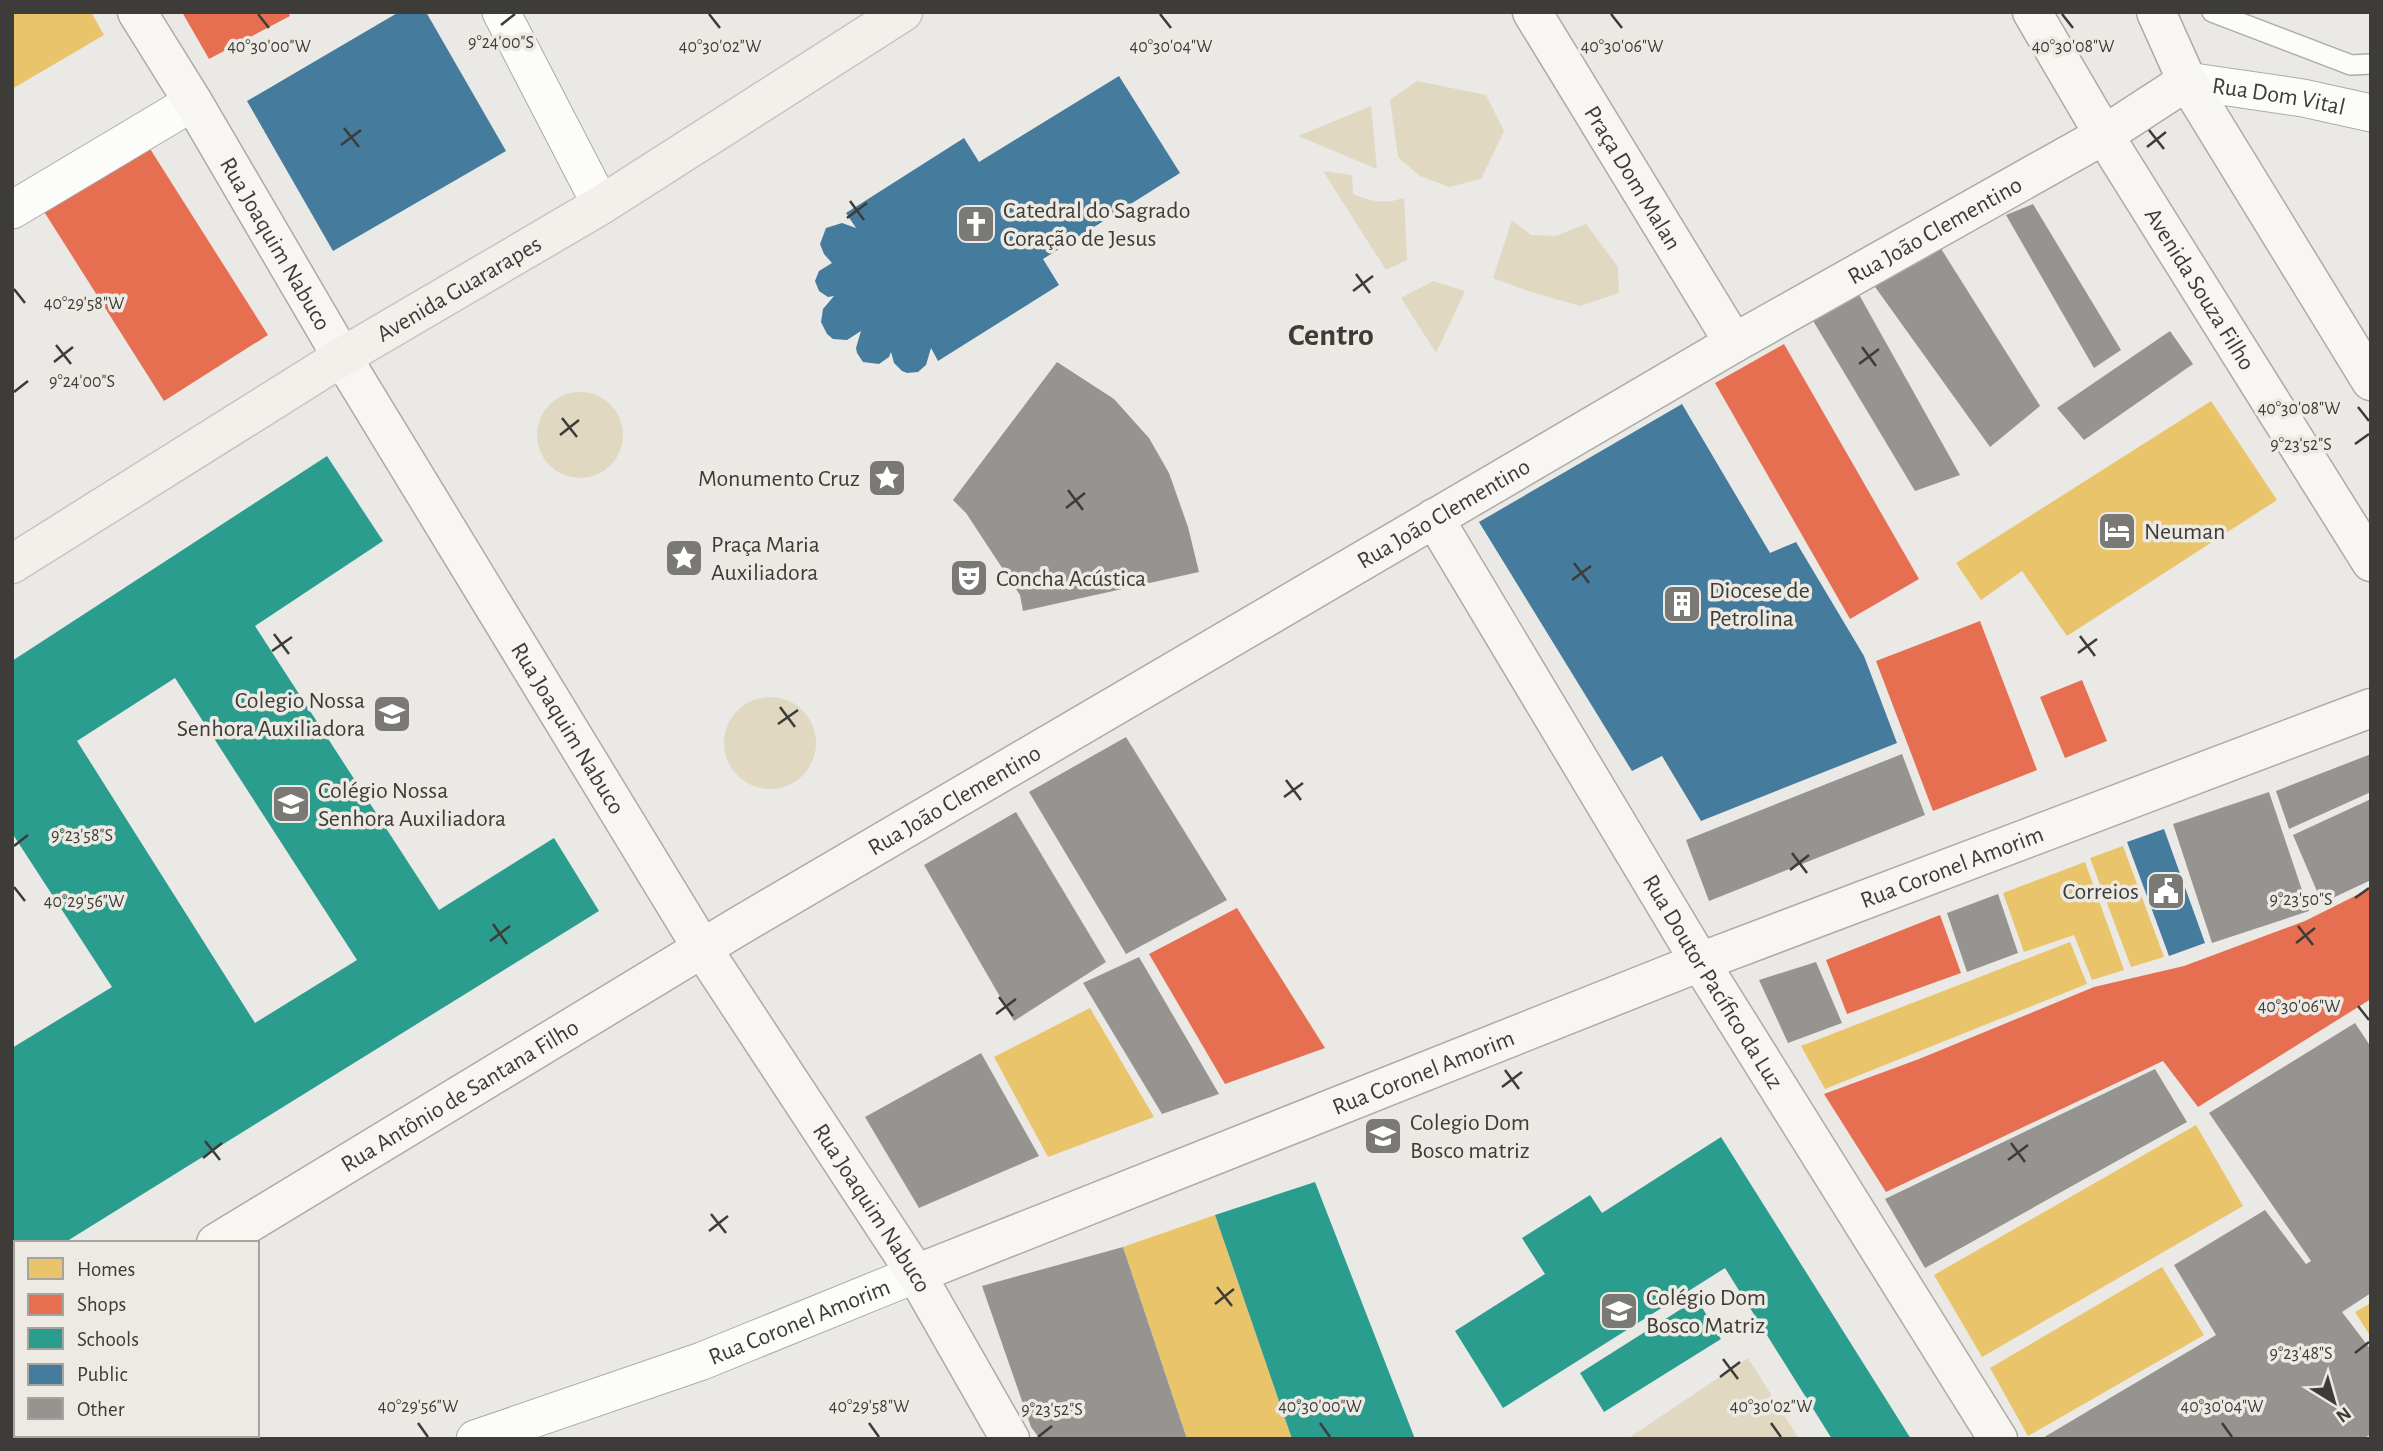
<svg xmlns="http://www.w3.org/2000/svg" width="2383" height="1451" font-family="'Alegreya Sans',sans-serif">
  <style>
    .green { fill: #e0d8c0 }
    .homes { fill: #e9c46a }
    .shops { fill: #e76f51 }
    .schools { fill: #2a9d8f; fill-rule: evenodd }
    .public { fill: #457b9d }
    .building { fill: #959491 }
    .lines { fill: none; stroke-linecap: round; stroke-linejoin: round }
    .lane-casing { stroke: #acaba8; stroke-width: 22 }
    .street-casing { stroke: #acaba8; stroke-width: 39 }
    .secondary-casing { stroke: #acaba8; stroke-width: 41 }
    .primary-casing { stroke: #c6c5c3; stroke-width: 41 }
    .lane { stroke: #fcfcfb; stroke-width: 19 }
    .street { stroke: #fcfcfb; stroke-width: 37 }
    .secondary { stroke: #f8f6f3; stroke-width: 38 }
    .primary { stroke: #f3efea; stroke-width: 38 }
    .ticks { fill: none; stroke: #3d3c39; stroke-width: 2.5 }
    .labels { text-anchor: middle; stroke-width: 7; stroke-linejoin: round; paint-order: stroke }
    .street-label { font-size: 24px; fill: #3d3c39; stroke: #eceae3 }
    .poi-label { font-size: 24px; fill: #3d3c39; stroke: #eceae3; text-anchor: start }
    .district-label { font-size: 32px; font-weight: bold; fill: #3d3c39; stroke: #eceae3 }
    .ticks-label { font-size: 18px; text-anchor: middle; fill: #3d3c39; stroke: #eceae3; stroke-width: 7; stroke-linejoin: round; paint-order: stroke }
  </style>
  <rect width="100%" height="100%" fill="#eae9e5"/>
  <g class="green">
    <path d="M 1417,81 L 1486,95 L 1504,131 L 1481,179 L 1449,187 L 1420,176 L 1398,157 L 1390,100 Z"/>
    <path d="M 1371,106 L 1377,169 L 1298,136 Z"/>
    <path d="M 1323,171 L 1352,175 L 1353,194 C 1372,202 1384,204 1404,198 L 1407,260 L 1386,270 Z"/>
    <path d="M 1512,220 L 1531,235 L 1556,236 L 1586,224 L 1618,267 L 1619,293 L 1580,306 L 1528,291 L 1493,278 Z"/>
    <path d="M 1433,281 L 1465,291 L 1436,353 L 1401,298 Z"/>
    <circle cx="580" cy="435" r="43"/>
    <circle cx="770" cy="743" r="46"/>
    <path d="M 1748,1358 L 1799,1439 L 1627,1439 Z"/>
  </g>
  <g class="homes">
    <path d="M 12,12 L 91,12 L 104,35 L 12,89 Z"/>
    <path d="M 2211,401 L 2277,500 L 2067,636 L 2022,571 L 1981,600 L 1956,563 Z"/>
    <path d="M 2123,846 L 2164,957 L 2131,967 L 2090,858 Z"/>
    <path d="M 2085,862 L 2124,970 L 2092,980 L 2074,935 L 2024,952 L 2003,893 Z"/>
    <path d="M 2070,942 L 2087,984 L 1825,1089 L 1801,1046 Z"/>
    <path d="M 1090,1008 L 1154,1117 L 1048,1157 L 994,1057 Z"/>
    <path d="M 2196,1125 L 2243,1206 L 1982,1357 L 1934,1275 Z"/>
    <path d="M 1215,1215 L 1292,1439 L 1187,1439 L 1123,1247 Z"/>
    <path d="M 2162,1267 L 2204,1335 L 2028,1436 L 1990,1368 Z"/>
    <path d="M 2371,1303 L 2371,1337 L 2355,1312 Z"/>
  </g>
  <g class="shops">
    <path d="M 182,12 L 288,12 L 290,16 L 209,59 Z"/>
    <path d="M 147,144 L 268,335 L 164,401 L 43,210 Z"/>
    <path d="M 1784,344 L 1919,579 L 1850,619 L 1715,383 Z"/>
    <path d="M 1980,621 L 2037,770 L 1933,811 L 1876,661 Z"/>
    <path d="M 2082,680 L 2107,741 L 2065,758 L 2040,697 Z"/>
    <path d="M 2371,888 L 2371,999 L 2198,1107 L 2163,1061 L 1886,1192 L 1824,1094 L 1919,1059 L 2094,987 L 2184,966 L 2305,921 Z"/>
    <path d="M 1237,908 L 1325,1048 L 1225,1084 L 1149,954 Z"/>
    <path d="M 1940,915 L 1961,973 L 1847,1014 L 1826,960 Z"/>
  </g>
  <g class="schools">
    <path d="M 327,456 L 383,541 L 255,626 L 439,910 L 554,838 L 599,911 L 64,1243 L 16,1243 L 16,1273 L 12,1275 L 12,1048 L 112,987 L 12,833 L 12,661 ZM 175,678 L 357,960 L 255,1023 L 77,741 Z"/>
    <path d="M 1721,1137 L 1911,1439 L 1832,1439 L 1725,1268 L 1503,1408 L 1455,1331 L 1545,1274 L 1522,1238 L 1590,1195 L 1602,1213 Z"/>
    <path d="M 1315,1182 L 1415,1439 L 1292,1439 L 1215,1215 Z"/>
    <path d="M 1697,1299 L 1721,1339 L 1604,1412 L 1580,1373 Z"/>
  </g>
  <g class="public">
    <path d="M 399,12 L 426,12 L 506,151 L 333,251 L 247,101 Z"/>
    <path d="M 1119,76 L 1180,173 L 1043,259 L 1059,285 L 938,361 L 931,348 L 926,365 L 918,372 L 907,373 L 902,371 L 894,363 L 891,352 L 889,357 L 879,364 L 863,362 L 857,353 L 856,348 L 861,331 L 847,340 L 833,339 L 827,334 L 821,322 L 823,309 L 834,296 L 828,297 L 819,291 L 815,281 L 819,271 L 832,263 L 824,254 L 820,244 L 826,228 L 842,223 L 856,228 L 846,213 L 964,138 L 979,162 Z"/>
    <path d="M 1682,404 L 1770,553 L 1796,542 L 1864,656 L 1897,743 L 1701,821 L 1662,756 L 1632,771 L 1479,522 Z"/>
    <path d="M 2164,829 L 2205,943 L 2169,956 L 2127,842 Z"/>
  </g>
  <g class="building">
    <path d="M 2033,204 L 2121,350 L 2094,368 L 2006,215 Z"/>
    <path d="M 1940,247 L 2040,406 L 1990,447 L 1873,284 Z"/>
    <path d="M 1857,291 L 1960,475 L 1915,491 L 1809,314 Z"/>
    <path d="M 2170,331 L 2193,364 L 2084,440 L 2057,408 Z"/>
    <path d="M 1057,362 L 1114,399 L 1149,438 L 1169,473 L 1188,527 L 1199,572 L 1023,611 L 1020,595 L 966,513 L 953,500 Z"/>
    <path d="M 1126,737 L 1227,900 L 1126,954 L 1029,792 Z"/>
    <path d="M 1902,754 L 1925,815 L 1709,901 L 1686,840 Z"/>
    <path d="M 2371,754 L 2371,792 L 2289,829 L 2276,791 Z"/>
    <path d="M 2269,792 L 2309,911 L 2212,943 L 2173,824 Z"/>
    <path d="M 2371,799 L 2371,880 L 2322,903 L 2293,835 Z"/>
    <path d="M 1016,812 L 1106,962 L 1014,1021 L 924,865 Z"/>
    <path d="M 1998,894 L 2018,953 L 1967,972 L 1947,913 Z"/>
    <path d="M 1139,957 L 1219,1094 L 1162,1114 L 1083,983 Z"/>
    <path d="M 1816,962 L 1842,1023 L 1788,1043 L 1759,980 Z"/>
    <path d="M 2355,1023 L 2371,1047 L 2371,1293 L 2342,1312 L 2371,1350 L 2371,1434 L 2363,1439 L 2041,1439 L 2216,1335 L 2174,1265 L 2265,1210 L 2306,1264 L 2311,1261 L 2209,1113 Z"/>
    <path d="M 981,1053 L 1039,1156 L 919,1208 L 865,1117 Z"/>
    <path d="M 2155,1069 L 2187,1122 L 1925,1268 L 1885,1199 Z"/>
    <path d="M 1123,1247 L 1187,1439 L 1040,1439 L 1031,1427 L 982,1286 Z"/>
  </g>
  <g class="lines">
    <defs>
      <path id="lane" d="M 2212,12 L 2351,65 L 2371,64"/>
      <g id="street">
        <path d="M 501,12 L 601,205"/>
        <path id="s1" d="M 2187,81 L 2303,98 L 2371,113"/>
        <path d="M 12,210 L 193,102"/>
        <path id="s2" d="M 475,1439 L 702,1361 L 916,1274"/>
      </g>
      <g id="secondary">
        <path id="s3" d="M 137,12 L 193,102 L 342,357 L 702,948 L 916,1274 L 1010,1439"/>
        <path id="s4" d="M 1532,12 L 1734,343"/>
        <path id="s5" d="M 2032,12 L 2104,135 L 2371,562"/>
        <path d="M 2156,12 L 2187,81 L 2371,381"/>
        <path id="s6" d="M 1434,518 L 1700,962 L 1998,1439"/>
        <path id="s7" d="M 216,1243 L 739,926 L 1734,343 L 2104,135 L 2187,81"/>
        <path id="s8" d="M 916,1274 L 1700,962 L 2371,708"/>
        <path d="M 12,1366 L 16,1364"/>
      </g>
      <g id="primary">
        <path id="s9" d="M 12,564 L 342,357 L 601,205 L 903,12"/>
      </g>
    </defs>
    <use href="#lane" class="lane-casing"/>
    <use href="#street" class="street-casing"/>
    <use href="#secondary" class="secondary-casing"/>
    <use href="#primary" class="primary-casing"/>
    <use href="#lane" class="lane"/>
    <use href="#street" class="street"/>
    <use href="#secondary" class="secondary"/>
    <use href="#primary" class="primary"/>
  </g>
  <path class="ticks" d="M 258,14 L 269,28M 709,14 L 720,28M 1160,14 L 1171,28M 1611,14 L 1622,28M 2062,14 L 2073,28M 501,25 L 515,14M 344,128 L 359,147M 2149,130 L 2164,149M 341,145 L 361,130M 2147,147 L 2166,132M 850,201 L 864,220M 847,218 L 867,203M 1356,274 L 1370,293M 14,289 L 25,303M 1353,291 L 1373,276M 56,345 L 71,364M 1862,347 L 1876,366M 54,362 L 73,347M 1859,364 L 1879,349M 14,392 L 28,381M 2358,407 L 2369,421M 562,418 L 577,437M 560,435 L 579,420M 2355,444 L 2369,434M 1068,490 L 1083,510M 1066,508 L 1085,493M 1574,563 L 1589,583M 1572,580 L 1591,566M 274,634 L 289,654M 2080,636 L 2095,656M 272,651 L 292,637M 2078,653 L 2097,639M 780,707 L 795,727M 778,724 L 798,710M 1286,780 L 1301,800M 1284,797 L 1303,783M 14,846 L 28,835M 1792,853 L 1807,873M 1790,870 L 1809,855M 14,887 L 25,901M 2355,898 L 2369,888M 493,924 L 507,944M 2298,926 L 2313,945M 490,941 L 510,926M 2296,943 L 2315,928M 999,997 L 1013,1016M 2358,1006 L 2369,1020M 996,1014 L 1016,999M 1505,1070 L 1519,1089M 1502,1087 L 1522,1072M 205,1141 L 220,1160M 2011,1143 L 2025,1162M 203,1158 L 222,1143M 2008,1160 L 2028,1145M 711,1214 L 726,1233M 709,1231 L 728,1216M 1217,1287 L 1232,1306M 1215,1304 L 1234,1289M 2355,1353 L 2369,1342M 1723,1359 L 1738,1379M 1720,1377 L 1740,1362M 418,1423 L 428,1437M 869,1423 L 879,1437M 1320,1423 L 1330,1437M 1771,1423 L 1781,1437M 2222,1423 L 2232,1437M 1038,1437 L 1052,1426"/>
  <defs>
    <symbol id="church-square" viewBox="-11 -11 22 22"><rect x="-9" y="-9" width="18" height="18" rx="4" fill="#7a7975" stroke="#eceae3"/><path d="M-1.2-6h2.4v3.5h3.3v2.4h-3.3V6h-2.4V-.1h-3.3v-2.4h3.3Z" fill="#fff"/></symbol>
    <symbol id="sight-square" viewBox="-11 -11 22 22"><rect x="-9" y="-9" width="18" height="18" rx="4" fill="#7a7975" stroke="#eceae3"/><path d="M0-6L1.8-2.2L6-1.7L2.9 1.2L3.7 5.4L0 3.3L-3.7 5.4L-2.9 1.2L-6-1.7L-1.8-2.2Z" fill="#fff"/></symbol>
    <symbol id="hotel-square" viewBox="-11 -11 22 22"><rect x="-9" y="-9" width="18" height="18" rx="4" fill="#7a7975" stroke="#eceae3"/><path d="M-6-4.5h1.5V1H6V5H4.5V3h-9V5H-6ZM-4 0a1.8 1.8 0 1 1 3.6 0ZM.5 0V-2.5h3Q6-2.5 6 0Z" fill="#fff"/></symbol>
    <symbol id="theatre-square" viewBox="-11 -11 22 22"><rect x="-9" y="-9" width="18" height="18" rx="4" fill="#7a7975" stroke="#eceae3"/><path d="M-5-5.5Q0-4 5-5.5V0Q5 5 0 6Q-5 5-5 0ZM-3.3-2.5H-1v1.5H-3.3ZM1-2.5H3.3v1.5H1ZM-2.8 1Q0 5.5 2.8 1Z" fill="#fff"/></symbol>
    <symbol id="building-square" viewBox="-11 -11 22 22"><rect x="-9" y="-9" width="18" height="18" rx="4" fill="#7a7975" stroke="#eceae3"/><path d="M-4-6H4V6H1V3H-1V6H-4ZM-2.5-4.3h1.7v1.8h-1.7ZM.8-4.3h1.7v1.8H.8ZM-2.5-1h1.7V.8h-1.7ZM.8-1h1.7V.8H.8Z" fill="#fff"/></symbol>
    <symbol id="school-square" viewBox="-11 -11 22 22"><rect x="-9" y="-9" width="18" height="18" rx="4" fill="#7a7975" stroke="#eceae3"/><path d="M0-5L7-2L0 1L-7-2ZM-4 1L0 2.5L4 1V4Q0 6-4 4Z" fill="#fff"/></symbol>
    <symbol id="civic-square" viewBox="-11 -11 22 22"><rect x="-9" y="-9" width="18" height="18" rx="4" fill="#7a7975" stroke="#eceae3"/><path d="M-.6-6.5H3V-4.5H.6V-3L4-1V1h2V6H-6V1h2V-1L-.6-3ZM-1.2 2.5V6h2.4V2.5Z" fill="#fff"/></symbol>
  </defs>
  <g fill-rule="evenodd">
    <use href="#church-square" x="954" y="202" width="44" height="44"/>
    <use href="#sight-square" x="865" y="456" width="44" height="44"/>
    <use href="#hotel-square" x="2095" y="509" width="44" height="44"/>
    <use href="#sight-square" x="662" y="536" width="44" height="44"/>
    <use href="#theatre-square" x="947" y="556" width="44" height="44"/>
    <use href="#building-square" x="1660" y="582" width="44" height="44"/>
    <use href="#school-square" x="370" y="692" width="44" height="44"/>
    <use href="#school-square" x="269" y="782" width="44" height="44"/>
    <use href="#civic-square" x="2144" y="869" width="44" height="44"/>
    <use href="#school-square" x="1361" y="1114" width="44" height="44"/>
    <use href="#school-square" x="1597" y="1289" width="44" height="44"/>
  </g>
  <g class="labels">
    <g class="street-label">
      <text dy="8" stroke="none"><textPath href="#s1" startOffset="93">Rua Dom Vital</textPath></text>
      <text dy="8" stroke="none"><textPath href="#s4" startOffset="194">Praça Dom Malan</textPath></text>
      <text dy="8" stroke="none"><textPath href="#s7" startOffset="1995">Rua João Clementino</textPath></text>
      <text dy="8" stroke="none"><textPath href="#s3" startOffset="270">Rua Joaquim Nabuco</textPath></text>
      <text dy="8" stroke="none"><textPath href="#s5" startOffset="324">Avenida Souza Filho</textPath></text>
      <text dy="8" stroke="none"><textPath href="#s9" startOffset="525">Avenida Guararapes</textPath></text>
      <text dy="8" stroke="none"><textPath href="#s7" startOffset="1428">Rua João Clementino</textPath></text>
      <text dy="8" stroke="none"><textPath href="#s3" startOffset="836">Rua Joaquim Nabuco</textPath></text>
      <text dy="8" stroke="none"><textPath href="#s7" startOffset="861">Rua João Clementino</textPath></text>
      <text dy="8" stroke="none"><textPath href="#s8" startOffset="1113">Rua Coronel Amorim</textPath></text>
      <text dy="8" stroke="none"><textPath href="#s6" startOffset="541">Rua Doutor Pacífico da Luz</textPath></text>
      <text dy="8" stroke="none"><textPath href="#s8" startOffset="546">Rua Coronel Amorim</textPath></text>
      <text dy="8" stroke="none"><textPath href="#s7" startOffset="285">Rua Antônio de Santana Filho</textPath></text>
      <text dy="8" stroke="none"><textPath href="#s3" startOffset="1404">Rua Joaquim Nabuco</textPath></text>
      <text dy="8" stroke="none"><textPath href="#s2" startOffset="345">Rua Coronel Amorim</textPath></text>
    </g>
    <g class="poi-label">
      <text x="1003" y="218">Catedral do Sagrado<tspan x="1003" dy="28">Coração de Jesus</tspan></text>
      <text x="860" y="486" text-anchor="end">Monumento Cruz</text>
      <text x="2144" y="539">Neuman</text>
      <text x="711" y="552">Praça Maria<tspan x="711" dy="28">Auxiliadora</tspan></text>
      <text x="996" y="586">Concha Acústica</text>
      <text x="1709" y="598">Diocese de<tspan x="1709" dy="28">Petrolina</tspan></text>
      <text x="365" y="708" text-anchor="end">Colegio Nossa<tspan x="365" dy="28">Senhora Auxiliadora</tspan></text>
      <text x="318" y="798">Colégio Nossa<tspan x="318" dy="28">Senhora Auxiliadora</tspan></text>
      <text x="2139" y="899" text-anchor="end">Correios</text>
      <text x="1410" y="1130">Colegio Dom<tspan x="1410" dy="28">Bosco matriz</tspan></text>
      <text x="1646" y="1305">Colégio Dom<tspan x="1646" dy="28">Bosco Matriz</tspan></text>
    </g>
    <g class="district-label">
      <text x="1331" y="345">Centro</text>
    </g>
  </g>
  <g class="ticks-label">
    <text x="501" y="48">9°24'00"S</text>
    <text x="269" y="52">40°30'00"W</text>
    <text x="720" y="52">40°30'02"W</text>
    <text x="2073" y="52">40°30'08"W</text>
    <text x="1171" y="52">40°30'04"W</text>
    <text x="1622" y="52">40°30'06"W</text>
    <text x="84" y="309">40°29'58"W</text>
    <text x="82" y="387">9°24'00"S</text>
    <text x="2299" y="414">40°30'08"W</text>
    <text x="2301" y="450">9°23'52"S</text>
    <text x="82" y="841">9°23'58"S</text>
    <text x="2301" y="905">9°23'50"S</text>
    <text x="84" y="907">40°29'56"W</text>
    <text x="2299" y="1012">40°30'06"W</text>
    <text x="2301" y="1359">9°23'48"S</text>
    <text x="418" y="1412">40°29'56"W</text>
    <text x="869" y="1412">40°29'58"W</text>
    <text x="1320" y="1412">40°30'00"W</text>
    <text x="1771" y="1412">40°30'02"W</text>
    <text x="2222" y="1412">40°30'04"W</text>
    <text x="1052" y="1415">9°23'52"S</text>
  </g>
  <rect width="2383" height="1451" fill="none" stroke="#3d3c39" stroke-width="28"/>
  <rect x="14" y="1241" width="245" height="196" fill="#eceae3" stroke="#a6a49f" stroke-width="2"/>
  <rect x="28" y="1258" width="35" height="21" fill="#e9c46a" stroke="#a6a49f" stroke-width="2"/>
  <text x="77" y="1276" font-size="21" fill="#3d3c39">Homes</text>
  <rect x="28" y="1294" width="35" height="21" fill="#e76f51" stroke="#a6a49f" stroke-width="2"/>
  <text x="77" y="1311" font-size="21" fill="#3d3c39">Shops</text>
  <rect x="28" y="1328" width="35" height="21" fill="#2a9d8f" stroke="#a6a49f" stroke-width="2"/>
  <text x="77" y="1346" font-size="21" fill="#3d3c39">Schools</text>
  <rect x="28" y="1364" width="35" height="21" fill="#457b9d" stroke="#a6a49f" stroke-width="2"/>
  <text x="77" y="1381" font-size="21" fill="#3d3c39">Public</text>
  <rect x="28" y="1398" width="35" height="21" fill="#959491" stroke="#a6a49f" stroke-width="2"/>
  <text x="77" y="1416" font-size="21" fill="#3d3c39">Other</text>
  <g transform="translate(2334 1402) rotate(143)" stroke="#eceae3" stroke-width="5" paint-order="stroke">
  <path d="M0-5L12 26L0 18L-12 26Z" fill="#3d3c39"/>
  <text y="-10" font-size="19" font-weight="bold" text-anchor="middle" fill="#3d3c39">N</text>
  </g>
</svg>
